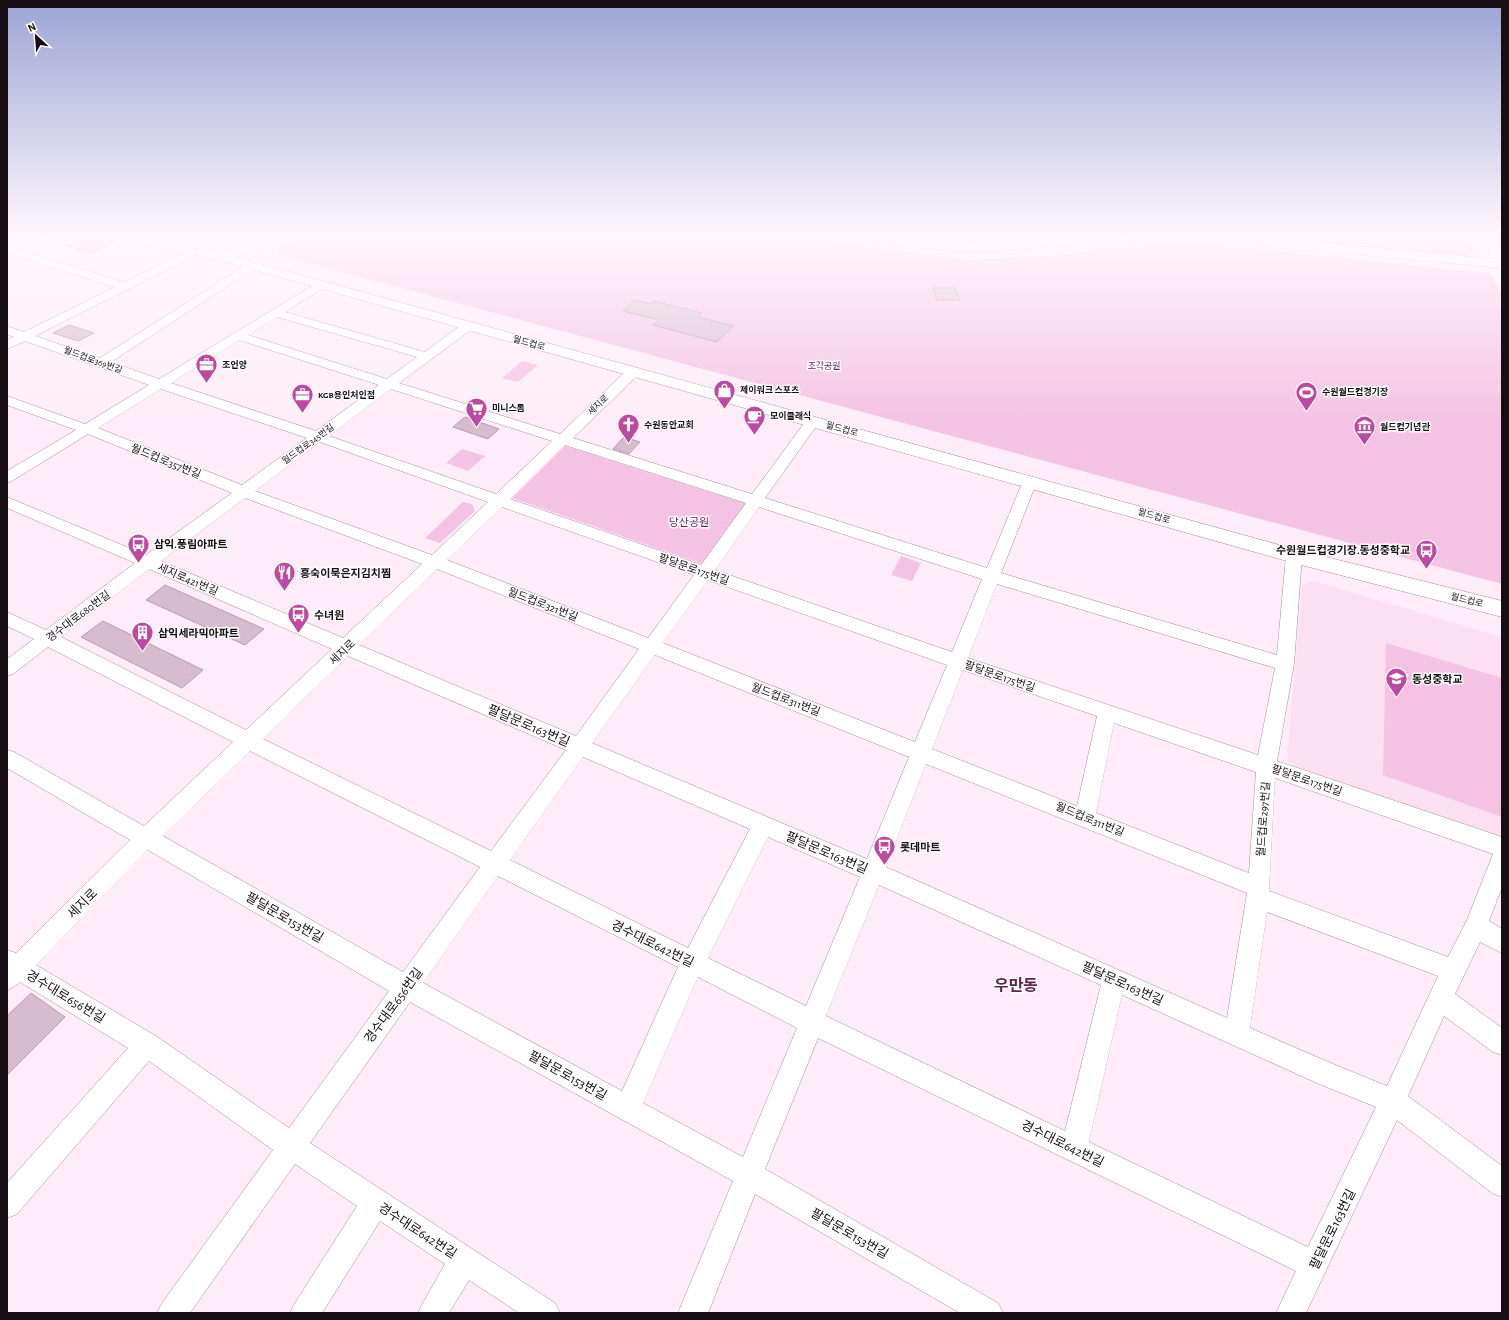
<svg xmlns="http://www.w3.org/2000/svg" width="1509" height="1320" font-family="'Alegreya Sans','Noto Sans KR',sans-serif">
  <style>
    .built { fill: #fce0f2 }
    .green { fill: #f4c3e3 }
    .building { fill: #d7bcce; stroke: #b69cad }
    .lines { fill: none; stroke-linecap: round; stroke-linejoin: round }
    .street-casing { stroke: #a78d9e; stroke-width: 1 }
    .secondary-casing { stroke: #a78d9e; stroke-width: 1 }
    .street { fill: #fff; fill-rule: evenodd }
    .secondary { fill: #fff; fill-rule: evenodd }
    .labels { text-anchor: middle; stroke-width: 3; stroke-linejoin: round; paint-order: stroke }
    .far-street-label { font-size: 9px; fill: #170e14; stroke: #fff }
    .far-poi-label { font-size: 9px; font-weight: bold; fill: #170e14; stroke: #fff; text-anchor: start }
    .far-park-label { font-size: 9px; fill: #651b53; stroke: #fff }
    .street-label { font-size: 11px; fill: #170e14; stroke: #fff }
    .park-label { font-size: 11px; fill: #651b53; stroke: #fff }
    .poi-label { font-size: 11px; font-weight: bold; fill: #170e14; stroke: #fff; text-anchor: start }
    .near-street-label { font-size: 13px; fill: #170e14; stroke: #fff }
    .near-quarter-label { font-size: 16px; font-weight: bold; fill: #5f264f; stroke: #fff }
  </style>
  <rect width="100%" height="100%" fill="#feedf8"/>
  <path class="built" d="M 1313,581 L 1502,637 L 1502,838 L 1301,769 L 1287,761 L 1302,585 Z"/>
  <g class="green">
    <path d="M 306,236 L 815,236 L 854,245 L 969,260 L 1056,256 L 1101,249 L 1157,244 L 1215,245 L 1490,273 L 1502,292 L 1502,584 L 279,255 L 276,245 Z"/>
    <path d="M 878,236 L 1093,236 L 1027,243 L 907,241 Z"/>
    <path d="M 1256,236 L 1468,236 L 1474,249 L 1469,255 L 1456,257 Z"/>
    <path d="M 522,361 L 538,365 L 518,382 L 502,378 Z"/>
    <path d="M 565,446 L 747,504 L 702,564 L 512,498 Z"/>
    <path d="M 462,449 L 485,456 L 468,471 L 446,463 Z"/>
    <path d="M 463,502 L 472,504 L 475,511 L 440,543 L 425,538 Z"/>
    <path d="M 901,556 L 921,563 L 912,581 L 891,575 Z"/>
    <path d="M 1386,643 L 1502,678 L 1502,817 L 1383,775 Z"/>
  </g>
  <g class="building">
    <path d="M 87,236 L 99,236 L 116,242 L 91,253 L 66,246 Z"/>
    <path d="M 933,288 L 955,288 L 960,300 L 937,300 Z"/>
    <path d="M 635,300 L 650,304 L 653,301 L 702,313 L 698,317 L 733,326 L 717,342 L 653,325 L 659,320 L 623,311 Z"/>
    <path d="M 69,325 L 94,333 L 78,341 L 53,333 Z"/>
    <path d="M 465,417 L 499,429 L 488,439 L 453,427 Z"/>
    <path d="M 624,437 L 640,442 L 629,454 L 613,449 Z"/>
    <path d="M 165,585 L 264,629 L 245,645 L 146,600 Z"/>
    <path d="M 103,621 L 203,670 L 182,688 L 81,637 Z"/>
    <path d="M 31,993 L 65,1017 L 7,1075 L 7,1016 Z"/>
  </g>
  <g class="lines">
    <defs>
      <path id="street" d="M 31,236 L 47,236 L 46,238 L 15,249 L 124,282 L 191,249 L 195,248 L 200,251 L 199,253 L 132,287 L 131,289 L 126,290 L 35,336 L 100,358 L 249,263 L 257,263 L 258,265 L 257,267 L 111,362 L 159,379 L 317,283 L 325,283 L 327,285 L 325,287 L 285,312 L 425,352 L 464,323 L 472,323 L 474,326 L 472,329 L 399,383 L 560,434 L 628,369 L 638,369 L 639,372 L 638,375 L 573,438 L 752,494 L 808,418 L 813,417 L 818,418 L 820,421 L 765,498 L 987,568 L 1023,481 L 1025,478 L 1030,476 L 1035,478 L 1037,481 L 1001,573 L 1277,655 L 1286,556 L 1288,552 L 1294,550 L 1300,552 L 1302,556 L 1294,664 L 1277,761 L 1502,837 L 1502,887 L 1489,921 L 1502,929 L 1502,953 L 1480,942 L 1455,994 L 1502,1028 L 1502,1055 L 1493,1052 L 1444,1016 L 1408,1096 L 1502,1166 L 1502,1197 L 1492,1193 L 1397,1120 L 1306,1313 L 1276,1313 L 1296,1271 L 818,1038 L 765,1169 L 998,1303 L 1003,1313 L 960,1313 L 755,1194 L 708,1313 L 678,1313 L 733,1181 L 410,1002 L 310,1143 L 555,1303 L 560,1313 L 519,1313 L 469,1280 L 449,1313 L 418,1313 L 423,1303 L 445,1264 L 380,1221 L 322,1313 L 290,1313 L 295,1303 L 357,1206 L 295,1164 L 190,1313 L 157,1313 L 162,1303 L 273,1150 L 149,1061 L 17,1214 L 7,1218 L 7,1183 L 128,1048 L 20,982 L 15,986 L 7,990 L 7,950 L 16,953 L 130,840 L 7,768 L 7,750 L 14,752 L 144,826 L 233,742 L 48,647 L 13,674 L 7,676 L 7,659 L 34,639 L 7,626 L 7,612 L 46,630 L 135,563 L 7,508 L 7,497 L 146,555 L 232,493 L 88,434 L 12,481 L 7,483 L 7,471 L 76,430 L 7,405 L 7,396 L 85,424 L 149,385 L 25,341 L 7,349 L 7,340 L 14,337 L 7,334 L 7,326 L 24,332 L 115,287 L 7,253 L 7,244 ZM 277,317 L 417,357 L 387,379 L 248,335 ZM 239,340 L 379,385 L 316,431 L 171,383 ZM 161,389 L 307,438 L 242,485 L 98,428 ZM 391,389 L 552,441 L 496,494 L 329,436 ZM 320,442 L 488,502 L 432,555 L 255,491 ZM 565,445 L 746,503 L 701,565 L 510,499 ZM 245,498 L 422,564 L 343,638 L 161,561 ZM 502,507 L 694,575 L 648,638 L 447,560 ZM 759,507 L 982,579 L 952,652 L 715,570 ZM 149,569 L 332,649 L 246,730 L 61,637 ZM 437,569 L 639,649 L 576,736 L 359,645 ZM 708,580 L 947,665 L 915,742 L 663,643 ZM 997,584 L 1275,668 L 1258,755 L 968,658 ZM 655,655 L 909,757 L 867,859 L 592,743 ZM 348,656 L 566,750 L 491,851 L 263,739 ZM 963,670 L 1097,716 L 1077,806 L 932,749 ZM 1114,723 L 1256,772 L 1249,873 L 1096,813 ZM 250,751 L 480,867 L 403,972 L 163,836 ZM 583,757 L 750,829 L 688,948 L 510,860 ZM 926,764 L 1247,893 L 1227,1018 L 886,867 ZM 1275,778 L 1493,854 L 1467,920 L 1448,957 L 1269,891 ZM 768,837 L 860,877 L 806,1006 L 708,958 ZM 148,850 L 389,991 L 289,1128 L 156,1036 L 36,965 ZM 498,876 L 678,967 L 622,1091 L 423,983 ZM 879,885 L 1101,985 L 1065,1131 L 826,1016 ZM 1267,912 L 1438,976 L 1387,1086 L 1333,1064 L 1250,1028 ZM 698,977 L 797,1028 L 743,1157 L 643,1103 ZM 1122,995 L 1319,1084 L 1376,1107 L 1308,1247 L 1089,1142 Z"/>
      <g id="secondary">
        <path d="M 129,236 L 152,236 L 220,253 L 271,236 L 291,236 L 290,239 L 235,257 L 1294,549 L 1502,601 L 1502,617 L 1294,563 L 248,268 L 130,239 Z"/>
        <path d="M 846,236 C 888,236 931,242 973,242 C 1005,242 1036,239 1067,236 C 1087,235 1108,236 1128,236 L 1127,239 L 1122,240 C 1078,242 1035,249 992,250 C 945,251 898,247 852,240 L 847,239 Z"/>
        <path d="M 1197,236 L 1247,236 L 1494,259 L 1483,236 L 1496,236 L 1502,249 L 1502,268 L 1203,240 L 1198,239 Z"/>
      </g>
    </defs>
    <use href="#street" class="street-casing"/>
    <use href="#secondary" class="secondary-casing"/>
    <use href="#street" class="street"/>
    <use href="#secondary" class="secondary"/>
  </g>
  <linearGradient id="sky" x2="0" y2="1"><stop stop-color="#9ba4d4"/><stop offset="0.56" stop-color="#fff7fc"/><stop offset="1" stop-color="#fff7fc" stop-opacity="0"/></linearGradient>
  <rect width="1509" height="421" fill="url(#sky)"/>
  <defs>
    <symbol id="office-pin" viewBox="-11 -11 22 30"><path d="M0 17L-7.5 6A9.5 9.5 0 1 1 7.5 6Z" fill="#be49a0" stroke="#fff"/><path d="M-6-3h4V-5.5h4V-3h4V5H-6ZM-1-4.5V-3h2v-1.5ZM-6 0V1H6V0Z" fill="#fff"/></symbol>
    <symbol id="shop-pin" viewBox="-11 -11 22 30"><path d="M0 17L-7.5 6A9.5 9.5 0 1 1 7.5 6Z" fill="#be49a0" stroke="#fff"/><path d="M-5-2.5h2.3a2.7 3.5 0 0 1 5.4 0H5L5.5 6h-11ZM-1.5-2.5h3a1.5 2.3 0 0 0-3 0Z" fill="#fff"/></symbol>
    <symbol id="stadium-pin" viewBox="-11 -11 22 30"><path d="M0 17L-7.5 6A9.5 9.5 0 1 1 7.5 6Z" fill="#be49a0" stroke="#fff"/><path d="M0-5a6.5 5 0 1 0 0 10a6.5 5 0 1 0 0-10ZM-3.5-1.8h7v3.6h-7Z" fill="#fff"/></symbol>
    <symbol id="supermarket-pin" viewBox="-11 -11 22 30"><path d="M0 17L-7.5 6A9.5 9.5 0 1 1 7.5 6Z" fill="#be49a0" stroke="#fff"/><path d="M-6-5.5h2.5l.6 2H6L4.5 2H-2.5L-4.4-4H-6ZM-1.5 3.2a1.3 1.3 0 1 0 .1 0ZM3 3.2a1.3 1.3 0 1 0 .1 0Z" fill="#fff"/></symbol>
    <symbol id="cafe-pin" viewBox="-11 -11 22 30"><path d="M0 17L-7.5 6A9.5 9.5 0 1 1 7.5 6Z" fill="#be49a0" stroke="#fff"/><path d="M-5.5-4.5H6V0H3Q3 3.5 0 3.5H-2.5Q-5.5 3.5-5.5 0ZM3-3.2v2h1.7v-2ZM-6 4.5H4V6H-6Z" fill="#fff"/></symbol>
    <symbol id="church-pin" viewBox="-11 -11 22 30"><path d="M0 17L-7.5 6A9.5 9.5 0 1 1 7.5 6Z" fill="#be49a0" stroke="#fff"/><path d="M-1.2-6h2.4v3.5h3.3v2.4h-3.3V6h-2.4V-.1h-3.3v-2.4h3.3Z" fill="#fff"/></symbol>
    <symbol id="museum-pin" viewBox="-11 -11 22 30"><path d="M0 17L-7.5 6A9.5 9.5 0 1 1 7.5 6Z" fill="#be49a0" stroke="#fff"/><path d="M0-6L6-3V-2H-6V-3ZM-5-1h2V3h-2ZM-1-1h2V3h-2ZM3-1h2V3H3ZM-6 4H6V6H-6Z" fill="#fff"/></symbol>
    <symbol id="bus-pin" viewBox="-11 -11 22 30"><path d="M0 17L-7.5 6A9.5 9.5 0 1 1 7.5 6Z" fill="#be49a0" stroke="#fff"/><path d="M-5-6H5V4H4V6H2V4H-2V6H-4V4H-5ZM-3.5-4V0h7V-4ZM-3.5 1.2v1.5H-2V1.2ZM2 1.2v1.5H3.5V1.2Z" fill="#fff"/></symbol>
    <symbol id="restaurant-pin" viewBox="-11 -11 22 30"><path d="M0 17L-7.5 6A9.5 9.5 0 1 1 7.5 6Z" fill="#be49a0" stroke="#fff"/><path d="M-5-6h1v4h1v-4h1v4h1v-4h1v5L-1.5 .5V6h-2V.5L-5-1ZM5-6V6H3V1.5H1.5Q1.5-4 5-6Z" fill="#fff"/></symbol>
    <symbol id="building-pin" viewBox="-11 -11 22 30"><path d="M0 17L-7.5 6A9.5 9.5 0 1 1 7.5 6Z" fill="#be49a0" stroke="#fff"/><path d="M-4-6H4V6H1V3H-1V6H-4ZM-2.5-4.3h1.7v1.8h-1.7ZM.8-4.3h1.7v1.8H.8ZM-2.5-1h1.7V.8h-1.7ZM.8-1h1.7V.8H.8Z" fill="#fff"/></symbol>
    <symbol id="school-pin" viewBox="-11 -11 22 30"><path d="M0 17L-7.5 6A9.5 9.5 0 1 1 7.5 6Z" fill="#be49a0" stroke="#fff"/><path d="M0-5L7-2L0 1L-7-2ZM-4 1L0 2.5L4 1V4Q0 6-4 4Z" fill="#fff"/></symbol>
  </defs>
  <g fill-rule="evenodd">
    <use href="#office-pin" x="194" y="352" width="25" height="34"/>
    <use href="#shop-pin" x="712" y="378" width="25" height="34"/>
    <use href="#stadium-pin" x="1294" y="380" width="25" height="34"/>
    <use href="#office-pin" x="290" y="382" width="25" height="34"/>
    <use href="#supermarket-pin" x="464" y="396" width="25" height="34"/>
    <use href="#cafe-pin" x="742" y="404" width="25" height="34"/>
    <use href="#church-pin" x="616" y="412" width="25" height="34"/>
    <use href="#museum-pin" x="1352" y="414" width="25" height="34"/>
    <use href="#bus-pin" x="126" y="532" width="25" height="34"/>
    <use href="#bus-pin" x="1414" y="538" width="25" height="34"/>
    <use href="#restaurant-pin" x="272" y="560" width="25" height="34"/>
    <use href="#bus-pin" x="286" y="602" width="25" height="34"/>
    <use href="#building-pin" x="130" y="620" width="25" height="34"/>
    <use href="#school-pin" x="1384" y="666" width="25" height="34"/>
    <use href="#bus-pin" x="872" y="834" width="25" height="34"/>
  </g>
  <g class="labels">
    <g class="far-street-label">
      <text transform="translate(529 343) rotate(15)" y="3">월드컵로</text>
      <text transform="translate(93 360) rotate(20)" y="3">월드컵로369번길</text>
      <text transform="translate(598 405) rotate(-44)" y="3">세지로</text>
      <text transform="translate(842 429) rotate(15)" y="3">월드컵로</text>
      <text transform="translate(308 444) rotate(-36)" y="3">월드컵로345번길</text>
      <text transform="translate(1154 516) rotate(16)" y="3">월드컵로</text>
      <text transform="translate(1467 600) rotate(14)" y="3">월드컵로</text>
    </g>
    <g class="far-poi-label">
      <text x="222" y="368">조언양</text>
      <text x="740" y="393">제이워크 스포츠</text>
      <text x="1322" y="395">수원월드컵경기장</text>
      <text x="318" y="398">KGB용인처인점</text>
      <text x="492" y="411">미니스톱</text>
      <text x="770" y="419">모이클래식</text>
      <text x="644" y="428">수원동안교회</text>
      <text x="1380" y="430">월드컵기념관</text>
    </g>
    <g class="far-park-label">
      <text x="824" y="369">조각공원</text>
    </g>
    <g class="street-label">
      <text transform="translate(166 461) rotate(22)" y="4">월드컵로357번길</text>
      <text transform="translate(694 569) rotate(19)" y="4">팔달문로175번길</text>
      <text transform="translate(188 579) rotate(23)" y="4">세지로421번길</text>
      <text transform="translate(543 604) rotate(21)" y="4">월드컵로321번길</text>
      <text transform="translate(78 616) rotate(-37)" y="4">경수대로680번길</text>
      <text transform="translate(342 652) rotate(-44)" y="4">세지로</text>
      <text transform="translate(1000 676) rotate(19)" y="4">팔달문로175번길</text>
      <text transform="translate(786 699) rotate(21)" y="4">월드컵로311번길</text>
      <text transform="translate(1307 780) rotate(19)" y="4">팔달문로175번길</text>
      <text transform="translate(1090 819) rotate(22)" y="4">월드컵로311번길</text>
      <text transform="translate(1263 819) rotate(-86)" y="4">월드컵로297번길</text>
    </g>
    <g class="park-label">
      <text x="689" y="526">당산공원</text>
    </g>
    <g class="poi-label">
      <text x="154" y="548">삼익.풍림아파트</text>
      <text x="1410" y="554" text-anchor="end">수원월드컵경기장.동성중학교</text>
      <text x="300" y="577">흥숙이묵은지김치찜</text>
      <text x="314" y="619">수녀원</text>
      <text x="158" y="637">삼익세라믹아파트</text>
      <text x="1412" y="683">동성중학교</text>
      <text x="900" y="851">롯데마트</text>
    </g>
    <g class="near-street-label">
      <text transform="translate(529 725) rotate(23)" y="5">팔달문로163번길</text>
      <text transform="translate(827 852) rotate(23)" y="5">팔달문로163번길</text>
      <text transform="translate(82 903) rotate(-45)" y="5">세지로</text>
      <text transform="translate(285 917) rotate(30)" y="5">팔달문로153번길</text>
      <text transform="translate(653 943) rotate(26)" y="5">경수대로642번길</text>
      <text transform="translate(1123 983) rotate(24)" y="5">팔달문로163번길</text>
      <text transform="translate(66 996) rotate(31)" y="5">경수대로656번길</text>
      <text transform="translate(393 1005) rotate(-54)" y="5">경수대로656번길</text>
      <text transform="translate(568 1075) rotate(29)" y="5">팔달문로153번길</text>
      <text transform="translate(1063 1143) rotate(26)" y="5">경수대로642번길</text>
      <text transform="translate(1332 1229) rotate(-64)" y="5">팔달문로163번길</text>
      <text transform="translate(418 1230) rotate(33)" y="5">경수대로642번길</text>
      <text transform="translate(850 1233) rotate(30)" y="5">팔달문로153번길</text>
    </g>
    <g class="near-quarter-label">
      <text x="1016" y="991">우만동</text>
    </g>
  </g>
  <rect width="1509" height="1320" fill="none" stroke="#170e14" stroke-width="16"/>
  <g transform="translate(36 36) rotate(334)" stroke="#ffffff" stroke-width="3" paint-order="stroke">
  <path d="M0-3L7 15L0 10L-7 15Z" fill="#170e14"/>
  <text y="-6" font-size="11" font-weight="bold" text-anchor="middle" fill="#170e14">N</text>
  </g>
</svg>
